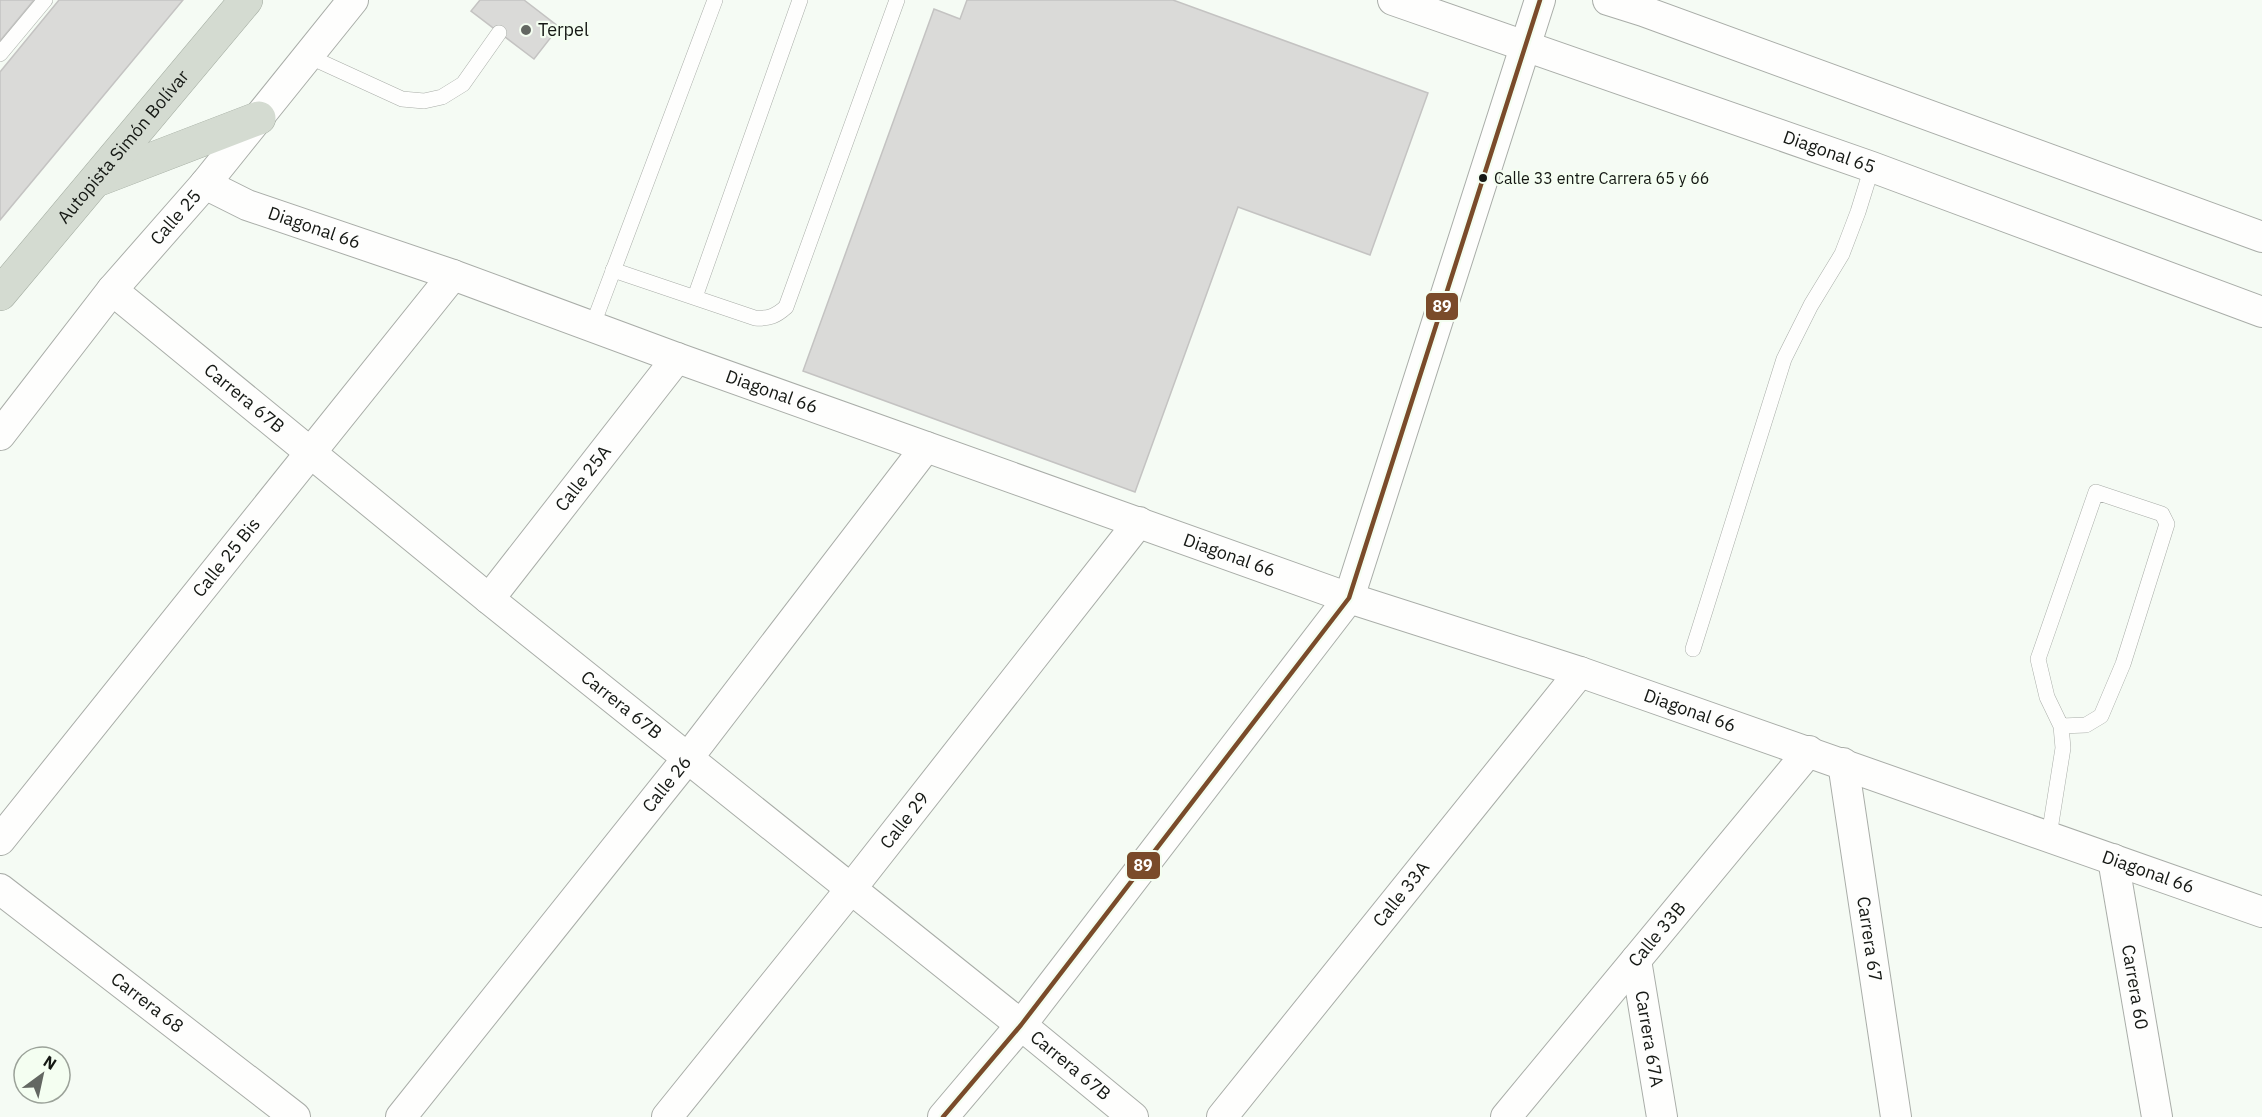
<svg xmlns="http://www.w3.org/2000/svg" width="2262" height="1117" font-family="'IBM Plex Sans',sans-serif">
  <style>
    .building { fill: #dadad8; stroke: #c4c3c2; stroke-width: 1.5 }
    .lines { fill: none; stroke-linecap: round; stroke-linejoin: round }
    .lane-casing { stroke: #a9ada8; stroke-width: 16 }
    .street-casing { stroke: #a9ada8; stroke-width: 32 }
    .highway-casing { stroke: #a1aa9f; stroke-width: 34 }
    .lane { stroke: #fefefd; stroke-width: 15 }
    .street { stroke: #fefefd; stroke-width: 30 }
    .highway { stroke: #d4dbd1; stroke-width: 33 }
    .bus-1-casing { stroke: #f4fef1; stroke-width: 9 }
    .bus-1 { stroke: #7a4b2a; stroke-width: 4.5 }
    .poi-dot { fill: #636762; stroke: #f4fef1; stroke-width: 2 }
    .bus-dot { fill: #151814; stroke: #f4fef1; stroke-width: 2 }
    .labels { text-anchor: middle; stroke-width: 4.5; stroke-linejoin: round; paint-order: stroke }
    .bus-label { font-size: 16px; fill: #151814; stroke: #f4fef1; text-anchor: start }
    .poi-label { font-size: 18px; fill: #151814; stroke: #f4fef1; text-anchor: start }
    .street-label { font-size: 18px; fill: #151814; stroke: #f4fef1 }
    .line-badge { stroke: #f4fef1; stroke-width: 2 }
    .badge-label { font-size: 16px; text-anchor: middle; font-weight: bold; fill: #fff }
  </style>
  <rect width="100%" height="100%" fill="#f5fbf4"/>
  <g class="building">
    <path d="M 0,0 L 34,0 L 0,41 Z"/>
    <path d="M 59,0 L 183,0 L 0,220 L 0,72 Z"/>
    <path d="M 480,0 L 524,0 L 559,27 L 534,59 L 471,11 Z"/>
    <path d="M 967,0 L 1173,0 L 1428,93 L 1370,255 L 1238,207 L 1135,492 L 803,371 L 934,9 L 960,19 Z"/>
  </g>
  <g class="lines">
    <defs>
      <g id="lane">
        <path d="M 0,54 L 45,0"/>
        <path d="M 308,56 L 402,99 L 424,101 L 442,97 L 463,84 L 499,33"/>
        <path d="M 613,270 L 755,318 C 769,319 776,316 786,307 L 897,0"/>
        <path d="M 695,297 L 800,0"/>
        <path d="M 592,327 L 715,0"/>
        <path d="M 1693,649 L 1784,359 L 1811,305 L 1842,254 L 1858,212 L 1872,167"/>
        <path d="M 2049,836 L 2063,748 L 2061,726 L 2047,697 L 2038,659 L 2096,492 L 2162,514 L 2167,524 L 2123,664 L 2101,716 L 2086,725 L 2061,726"/>
      </g>
      <g id="street">
        <path id="s1" d="M 1393,0 L 1872,167 L 2262,312"/>
        <path d="M 1608,0 L 1643,11 L 2262,237"/>
        <path id="s2" d="M 205,184 L 247,205 L 453,275 L 677,358 L 1349,598 L 1580,672 L 2262,912"/>
        <path id="s3" d="M 112,290 L 489,599 L 1021,1025 L 1133,1117"/>
        <path id="s4" d="M 0,435 L 112,290 L 205,184 L 353,0"/>
        <path id="s5" d="M 489,599 L 677,358"/>
        <path id="s6" d="M 1843,763 L 1896,1117"/>
        <path id="s7" d="M 0,840 L 453,275"/>
        <path id="s8" d="M 2113,859 L 2157,1117"/>
        <path id="s9" d="M 0,889 L 295,1117"/>
        <path id="s10" d="M 1636,960 L 1662,1117"/>
        <path id="s11" d="M 401,1117 L 687,759 L 926,447"/>
        <path id="s12" d="M 667,1117 L 850,890 L 1139,522"/>
        <path d="M 943,1117 L 1021,1025 L 1349,598 L 1540,0"/>
        <path id="s13" d="M 1222,1117 L 1580,672"/>
        <path id="s14" d="M 1506,1117 L 1809,751"/>
      </g>
      <g id="highway">
        <path d="M 100,179 L 259,118"/>
        <path id="s15" d="M 0,294 L 246,0"/>
      </g>
    </defs>
    <use href="#lane" class="lane-casing"/>
    <use href="#street" class="street-casing"/>
    <use href="#highway" class="highway-casing"/>
    <use href="#lane" class="lane"/>
    <use href="#street" class="street"/>
    <use href="#highway" class="highway"/>
    <defs>
      <path id="bus-1" d="M 943,1117 L 1021,1025 L 1349,598 L 1540,0"/>
    </defs>
    <use href="#bus-1" class="bus-1-casing"/>
    <use href="#bus-1" class="bus-1"/>
  </g>
  <circle class="poi-dot" cx="526" cy="30" r="6"/>
  <circle class="bus-dot" cx="1483" cy="178" r="5"/>
  <g class="labels">
    <g class="bus-label">
      <text x="1494" y="184">Calle 33 entre Carrera 65 y 66</text>
    </g>
    <g class="poi-label">
      <text x="538" y="36">Terpel</text>
    </g>
    <g class="street-label">
      <text dy="6" stroke="none"><textPath href="#s15" startOffset="192">Autopista Simón Bolívar</textPath></text>
      <text dy="6" stroke="none"><textPath href="#s1" startOffset="462">Diagonal 65</textPath></text>
      <text dy="6" stroke="none"><textPath href="#s4" startOffset="280">Calle 25</textPath></text>
      <text dy="6" stroke="none"><textPath href="#s2" startOffset="118">Diagonal 66</textPath></text>
      <text dy="6" stroke="none"><textPath href="#s2" startOffset="604">Diagonal 66</textPath></text>
      <text dy="6" stroke="none"><textPath href="#s3" startOffset="171">Carrera 67B</textPath></text>
      <text dy="6" stroke="none"><textPath href="#s5" startOffset="153">Calle 25A</textPath></text>
      <text dy="6" stroke="none"><textPath href="#s2" startOffset="1090">Diagonal 66</textPath></text>
      <text dy="6" stroke="none"><textPath href="#s7" startOffset="362">Calle 25 Bis</textPath></text>
      <text dy="6" stroke="none"><textPath href="#s3" startOffset="657">Carrera 67B</textPath></text>
      <text dy="6" stroke="none"><textPath href="#s2" startOffset="1576">Diagonal 66</textPath></text>
      <text dy="6" stroke="none"><textPath href="#s11" startOffset="426">Calle 26</textPath></text>
      <text dy="6" stroke="none"><textPath href="#s12" startOffset="380">Calle 29</textPath></text>
      <text dy="6" stroke="none"><textPath href="#s2" startOffset="2062">Diagonal 66</textPath></text>
      <text dy="6" stroke="none"><textPath href="#s13" startOffset="286">Calle 33A</textPath></text>
      <text dy="6" stroke="none"><textPath href="#s14" startOffset="237">Calle 33B</textPath></text>
      <text dy="6" stroke="none"><textPath href="#s6" startOffset="178">Carrera 67</textPath></text>
      <text dy="6" stroke="none"><textPath href="#s8" startOffset="130">Carrera 60</textPath></text>
      <text dy="6" stroke="none"><textPath href="#s9" startOffset="186">Carrera 68</textPath></text>
      <text dy="6" stroke="none"><textPath href="#s10" startOffset="80">Carrera 67A</textPath></text>
      <text dy="6" stroke="none"><textPath href="#s3" startOffset="1233">Carrera 67B</textPath></text>
    </g>
  </g>
  <g class="line-badge">
    <rect x="1425" y="292" width="34" height="29" rx="6" fill="#7a4b2a"/>
    <rect x="1126" y="851" width="35" height="29" rx="6" fill="#7a4b2a"/>
  </g>
  <g class="badge-label">
    <text x="1442" y="312">89</text>
    <text x="1143" y="871">89</text>
  </g>
  <g transform="translate(42 1075) rotate(33)"><circle r="28" fill="#f4fef1" stroke="#9ba299" stroke-width="1.5"/>
  <path d="M0-4.5L10 22L0 15L-10 22Z" fill="#636762"/>
  <text y="-9" font-size="16" font-weight="bold" text-anchor="middle" fill="#151814">N</text>
  </g>
</svg>
